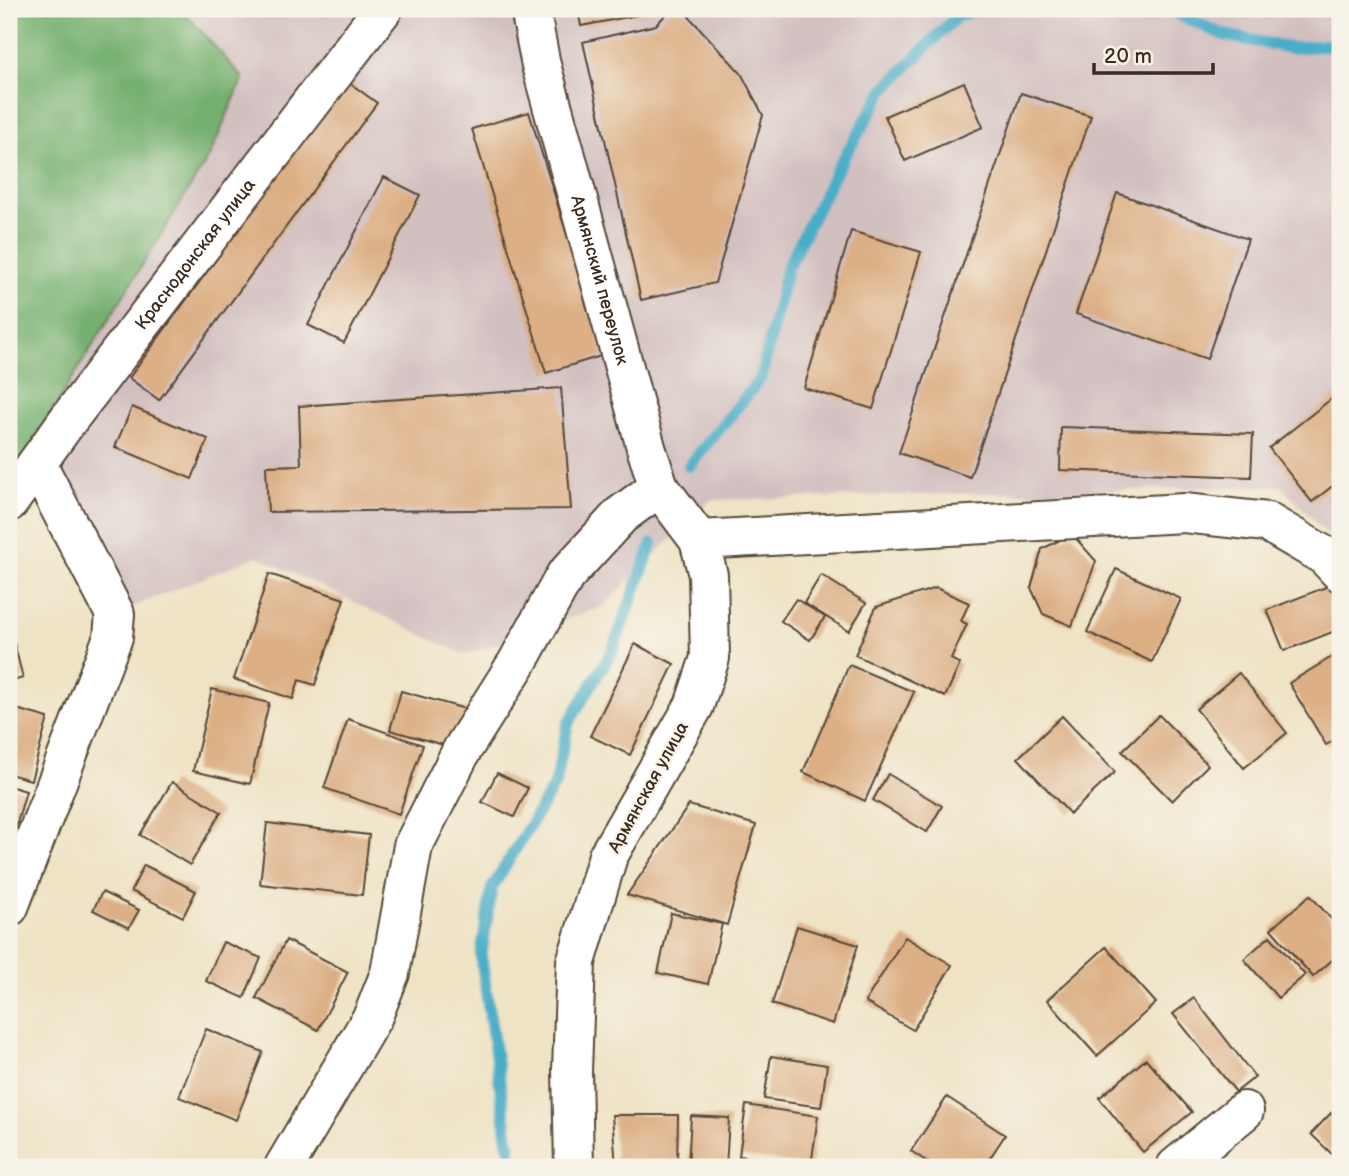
<svg xmlns="http://www.w3.org/2000/svg" width="1349" height="1176" font-family="'Balsamiq Sans',sans-serif">
  <style>
    .industrial { fill: #d2bfc0 }
    .forest { fill: #74b070; stroke: #586d47; stroke-width: 2 }
    .lines { fill: none; stroke-linecap: round; stroke-linejoin: round }
    .stream { stroke: #49adc8; stroke-width: 12 }
    .building { fill: #dcaf84 }
    .minor-casing { stroke: #564637; stroke-width: 42 }
    .minor { stroke: #fff; stroke-width: 38 }
    .labels { text-anchor: middle; stroke-width: 5; stroke-linejoin: round; paint-order: stroke }
    .street-label { font-size: 18px; fill: #3b2a1e; stroke: #f7f3e8 }
  </style>
  <rect width="100%" height="100%" fill="#f7f3e8"/>
  <filter id="ink" filterUnits="userSpaceOnUse"><feTurbulence type="fractalNoise" baseFrequency=".0143" numOctaves="2"/><feDisplacementMap in="SourceGraphic" scale="14" xChannelSelector="R" yChannelSelector="G"/><feConvolveMatrix kernelMatrix="1 2 1 2 8 2 1 2 1" color-interpolation-filters="sRGB"/></filter>
  <filter id="wash" filterUnits="userSpaceOnUse"><feTurbulence type="fractalNoise" baseFrequency=".00686" numOctaves="4" result="noise"/><feDisplacementMap in="SourceGraphic" scale="28" xChannelSelector="R" yChannelSelector="G"/><feGaussianBlur stdDeviation="1.57" result="paint"/><feColorMatrix in="noise" values="0 0 0 0 0 0 0 0 0 0 0 0 0 0 0 0 0 1.4 0 .05"/><feComposite in="paint" operator="in"/></filter>
  <g filter="url(#wash)">
    <rect width="100%" height="100%" fill="#efe3c5"/>
    <path class="industrial" d="M 174,9 L 1340,9 L 1340,547 L 1281,486 L 711,500 L 602,607 L 465,655 L 257,556 L 115,614 L 37,464 L 48,418 L 210,156 L 243,78 L 182,10 Z"/>
    <path class="forest" d="M 9,9 L 182,10 L 243,78 L 210,155 L 48,418 L 37,464 L 9,466 Z"/>
    <g class="lines">
      <g class="stream">
        <path d="M 1166,9 L 1224,35 L 1291,48 L 1340,44"/>
        <path d="M 689,466 L 761,378 L 787,268 L 837,169 L 884,90 L 956,17 L 978,9"/>
        <path d="M 512,1167 L 481,956 L 492,888 L 555,784 L 568,724 L 613,650 L 652,544"/>
      </g>
    </g>
    <g id="blocks">
      <g class="building">
        <path d="M 578,9 L 652,9 L 653,12 L 581,26 Z"/>
        <path d="M 671,9 L 682,9 L 741,73 L 763,115 L 715,283 L 641,300 L 583,42 L 656,25 Z"/>
        <path d="M 347,81 L 377,103 L 159,400 L 129,378 Z"/>
        <path d="M 964,82 L 983,127 L 905,161 L 885,116 Z"/>
        <path d="M 1021,93 L 1091,116 L 970,477 L 899,453 Z"/>
        <path d="M 529,112 L 604,355 L 546,373 L 472,129 Z"/>
        <path d="M 384,177 L 420,195 L 344,343 L 308,325 Z"/>
        <path d="M 1117,193 L 1248,239 L 1207,359 L 1076,314 Z"/>
        <path d="M 851,231 L 921,252 L 873,409 L 804,388 Z"/>
        <path d="M 561,388 L 571,509 L 268,512 L 266,466 L 301,465 L 299,406 Z"/>
        <path d="M 1340,392 L 1340,480 L 1312,502 L 1269,448 Z"/>
        <path d="M 132,407 L 208,439 L 192,479 L 115,447 Z"/>
        <path d="M 1061,427 L 1253,434 L 1251,477 L 1060,470 Z"/>
        <path d="M 1072,534 L 1096,561 L 1072,626 L 1043,614 L 1031,588 L 1042,549 Z"/>
        <path d="M 1116,569 L 1181,599 L 1152,662 L 1087,632 Z"/>
        <path d="M 269,574 L 344,599 L 315,685 L 299,680 L 293,699 L 234,679 Z"/>
        <path d="M 821,575 L 866,603 L 849,631 L 804,603 Z"/>
        <path d="M 1331,585 L 1340,608 L 1340,629 L 1284,651 L 1267,610 Z"/>
        <path d="M 936,588 L 969,603 L 961,621 L 967,624 L 951,659 L 960,664 L 945,697 L 855,655 L 876,607 Z"/>
        <path d="M 796,599 L 825,617 L 810,640 L 781,621 Z"/>
        <path d="M 9,623 L 23,678 L 9,682 Z"/>
        <path d="M 635,644 L 674,664 L 630,755 L 590,736 Z"/>
        <path d="M 1340,652 L 1340,737 L 1326,745 L 1289,683 Z"/>
        <path d="M 849,665 L 914,692 L 865,801 L 803,772 Z"/>
        <path d="M 1239,673 L 1287,733 L 1244,768 L 1196,709 Z"/>
        <path d="M 212,689 L 269,703 L 250,784 L 193,771 Z"/>
        <path d="M 401,691 L 469,710 L 458,749 L 390,730 Z"/>
        <path d="M 9,707 L 48,718 L 31,780 L 9,774 Z"/>
        <path d="M 1159,715 L 1208,765 L 1172,801 L 1122,751 Z"/>
        <path d="M 1062,716 L 1115,772 L 1070,814 L 1018,758 Z"/>
        <path d="M 348,719 L 423,745 L 399,814 L 324,788 Z"/>
        <path d="M 497,773 L 528,788 L 514,817 L 482,802 Z"/>
        <path d="M 888,774 L 942,806 L 927,832 L 873,800 Z"/>
        <path d="M 172,782 L 221,812 L 190,865 L 140,835 Z"/>
        <path d="M 9,786 L 26,791 L 15,830 L 9,828 Z"/>
        <path d="M 689,805 L 756,825 L 727,925 L 627,895 Z"/>
        <path d="M 267,823 L 369,835 L 362,895 L 260,884 Z"/>
        <path d="M 144,865 L 196,891 L 183,917 L 131,891 Z"/>
        <path d="M 102,892 L 139,910 L 129,928 L 93,910 Z"/>
        <path d="M 1310,895 L 1340,929 L 1340,953 L 1313,977 L 1271,929 Z"/>
        <path d="M 671,913 L 722,924 L 708,984 L 658,973 Z"/>
        <path d="M 797,926 L 858,945 L 833,1024 L 772,1004 Z"/>
        <path d="M 1270,936 L 1305,975 L 1278,998 L 1244,959 Z"/>
        <path d="M 905,937 L 952,965 L 913,1030 L 865,1002 Z"/>
        <path d="M 286,940 L 348,972 L 318,1030 L 256,998 Z"/>
        <path d="M 223,942 L 261,958 L 244,998 L 206,981 Z"/>
        <path d="M 1106,947 L 1156,1003 L 1097,1056 L 1047,1000 Z"/>
        <path d="M 1194,998 L 1255,1077 L 1236,1092 L 1173,1014 Z"/>
        <path d="M 206,1029 L 263,1052 L 236,1120 L 179,1097 Z"/>
        <path d="M 771,1056 L 827,1065 L 821,1107 L 764,1099 Z"/>
        <path d="M 1146,1059 L 1192,1112 L 1143,1152 L 1099,1098 Z"/>
        <path d="M 947,1097 L 1005,1135 L 984,1167 L 935,1167 L 911,1151 Z"/>
        <path d="M 746,1105 L 818,1116 L 811,1166 L 739,1156 Z"/>
        <path d="M 1331,1113 L 1340,1122 L 1340,1162 L 1311,1134 Z"/>
        <path d="M 612,1115 L 678,1115 L 677,1167 L 616,1167 Z"/>
        <path d="M 691,1116 L 729,1118 L 726,1167 L 688,1167 Z"/>
      </g>
    </g>
  </g>
  <g filter="url(#ink)">
    <use href="#blocks" fill-opacity="0" stroke="#564637" stroke-width="2"/>
    <g class="lines">
      <defs>
        <g id="minor">
          <path id="s1" d="M 530,9 L 541,65 L 647,451 L 659,487 L 699,540 L 708,575 L 710,658 L 694,706 L 608,856 L 576,962 L 572,1070 L 574,1167"/>
          <path id="s2" d="M 9,502 L 68,420 L 383,9"/>
          <path d="M 699,540 L 1184,513 L 1267,522 L 1325,556 L 1340,572"/>
          <path d="M 9,907 L 113,637 L 115,614 L 37,464"/>
          <path d="M 284,1167 L 373,1016 L 390,973 L 413,846 L 462,750 L 517,663 L 565,576 L 621,515 L 659,487"/>
          <path d="M 1176,1167 L 1244,1111"/>
        </g>
      </defs>
      <use href="#minor" class="minor-casing"/>
      <use href="#minor" class="minor"/>
    </g>
  </g>
  <g class="labels">
    <g class="street-label">
      <text dy="6" stroke="none"><textPath href="#s2" startOffset="310">Краснодонская улица</textPath></text>
      <text dy="6" stroke="none"><textPath href="#s1" startOffset="280">Армянский переулок</textPath></text>
      <text transform="translate(648 787) rotate(-61)" y="6">Армянская улица</text>
    </g>
  </g>
  <rect width="1349" height="1176" fill="none" stroke="#f7f3e8" stroke-width="35"/>
  <path d="M1094 63v10h119v-10" fill="none" stroke="#3b2a1e" stroke-width="3.5"/>
  <text x="1104" y="63" font-size="21" fill="#3b2a1e" stroke="#f7f3e8" stroke-width="5" paint-order="stroke">20 m</text>
</svg>
